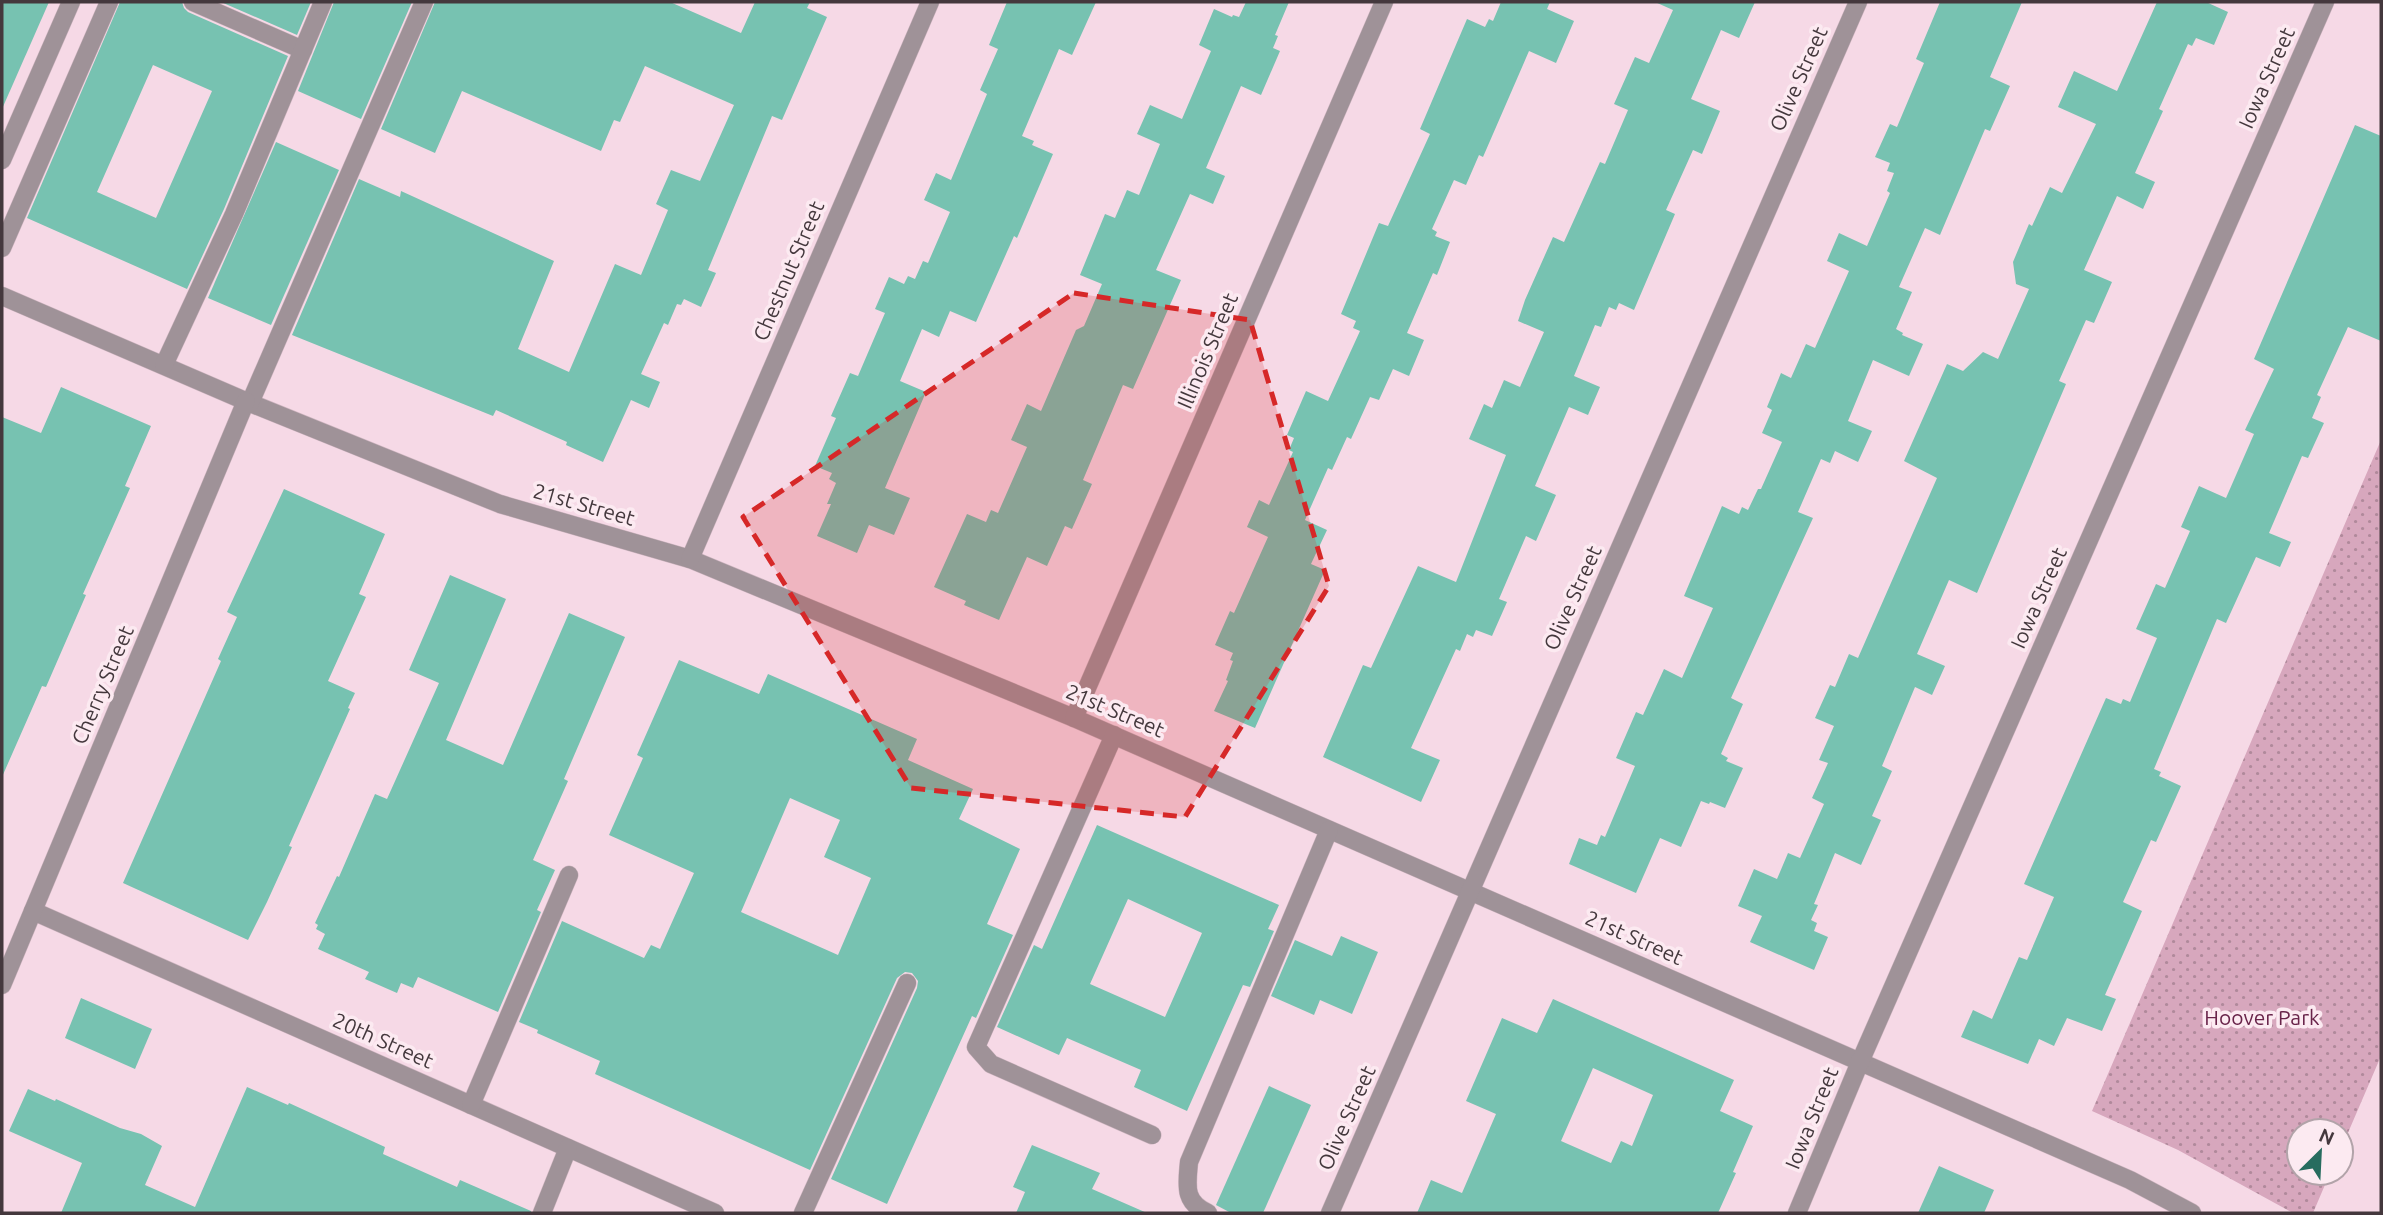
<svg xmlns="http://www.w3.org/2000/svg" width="2383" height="1215" font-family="Ubuntu,sans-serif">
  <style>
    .grass { fill: url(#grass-dots) }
    .building { fill: #77c2b1; fill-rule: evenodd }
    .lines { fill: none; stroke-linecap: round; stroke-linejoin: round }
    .minor-casing { stroke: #cfb6c1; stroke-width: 19 }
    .minor { stroke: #9f9298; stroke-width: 18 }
    .marked { fill: #d62828; fill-opacity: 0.2; stroke: #d62828; stroke-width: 5; stroke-dasharray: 14 9; stroke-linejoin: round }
    .labels { text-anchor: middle; stroke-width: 7; stroke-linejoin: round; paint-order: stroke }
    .street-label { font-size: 21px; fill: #44383d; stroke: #fceaf1 }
    .park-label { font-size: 21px; fill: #69244a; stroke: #fceaf1 }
  </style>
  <defs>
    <pattern id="grass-dots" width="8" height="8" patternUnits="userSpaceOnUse" patternTransform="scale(1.75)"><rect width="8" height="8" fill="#d7a7bd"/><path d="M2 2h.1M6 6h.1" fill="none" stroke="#b0899b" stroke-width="1.8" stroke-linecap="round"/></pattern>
  </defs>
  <rect width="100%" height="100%" fill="#f6d9e6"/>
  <path class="grass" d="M 2381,440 L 2381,1056 L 2341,1149 L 2341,1131 L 2299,1131 L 2299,1173 L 2330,1173 L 2313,1213 L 2293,1213 L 2178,1150 L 2092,1111 Z"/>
  <g class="building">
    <path d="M 2,2 L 49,2 L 2,109 Z"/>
    <path d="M 120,2 L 182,2 L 184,8 L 188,12 L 288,56 L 224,209 L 187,289 L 27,218 ZM 153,65 L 212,91 L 156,218 L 97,192 Z"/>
    <path d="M 221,2 L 311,2 L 297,35 Z"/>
    <path d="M 334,2 L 412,2 L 361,119 L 298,91 Z"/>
    <path d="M 435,2 L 670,2 L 741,33 L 755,2 L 810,2 L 807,8 L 827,17 L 782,120 L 772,116 L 708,270 L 716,273 L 701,307 L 684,299 L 681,305 L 677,304 L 668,325 L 664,323 L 641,374 L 660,382 L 649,408 L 631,400 L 603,462 L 566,445 L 567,442 L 496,410 L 493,416 L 292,335 L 359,179 L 400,197 L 401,191 L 554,261 L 518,349 L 569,372 L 615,264 L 641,275 L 668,210 L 656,204 L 671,170 L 700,181 L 734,105 L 645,66 L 620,122 L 614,120 L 601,151 L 462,91 L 435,153 L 381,129 Z"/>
    <path d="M 1007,2 L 1096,2 L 1072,55 L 1059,49 L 1022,136 L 1034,141 L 1032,145 L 1053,154 L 1017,238 L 1014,236 L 976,322 L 950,311 L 939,337 L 922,329 L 900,381 L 926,392 L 885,488 L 910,498 L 894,535 L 869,525 L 857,553 L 817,536 L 831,504 L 827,504 L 836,483 L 829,479 L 832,473 L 815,466 L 836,418 L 831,416 L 850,373 L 858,376 L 885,313 L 875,309 L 889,277 L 904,284 L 908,276 L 915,279 L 923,261 L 928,263 L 950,212 L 924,200 L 936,173 L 951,180 L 987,94 L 980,90 L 998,49 L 989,45 Z"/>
    <path d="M 1246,2 L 1289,2 L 1275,35 L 1278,36 L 1273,48 L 1280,51 L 1261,95 L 1241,86 L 1206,168 L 1225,176 L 1213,204 L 1190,194 L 1156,270 L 1181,280 L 1133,389 L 1123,385 L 1083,480 L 1092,484 L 1072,529 L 1065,526 L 1047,566 L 1027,557 L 999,620 L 964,605 L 966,601 L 934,587 L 967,514 L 986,522 L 991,510 L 998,513 L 1027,447 L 1011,440 L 1027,404 L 1041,411 L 1076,330 L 1084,326 L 1102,284 L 1080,275 L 1105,214 L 1115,218 L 1127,190 L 1139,195 L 1160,144 L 1137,134 L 1150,105 L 1182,119 L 1211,51 L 1199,45 L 1214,9 L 1232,17 L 1233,15 L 1239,17 Z"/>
    <path d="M 1501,2 L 1550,2 L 1547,9 L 1574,21 L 1556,63 L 1529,51 L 1483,157 L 1479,155 L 1466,185 L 1454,180 L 1432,229 L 1437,232 L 1435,236 L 1450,242 L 1437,275 L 1433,273 L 1407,333 L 1424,340 L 1409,376 L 1393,369 L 1379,400 L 1370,397 L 1351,439 L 1347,437 L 1332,470 L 1328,468 L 1305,520 L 1327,530 L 1311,564 L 1325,570 L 1255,728 L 1214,711 L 1228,681 L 1226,680 L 1233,661 L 1230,660 L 1233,653 L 1215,645 L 1230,611 L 1234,613 L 1268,537 L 1247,527 L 1259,500 L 1269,505 L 1293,452 L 1289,450 L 1294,438 L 1287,435 L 1306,391 L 1328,401 L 1360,331 L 1353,328 L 1356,321 L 1341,314 L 1379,223 L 1388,226 L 1430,134 L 1420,129 L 1467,19 L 1485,27 L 1489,19 L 1493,21 Z"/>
    <path d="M 1655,2 L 1755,2 L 1739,38 L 1721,30 L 1691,99 L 1720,111 L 1702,154 L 1693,150 L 1666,210 L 1675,214 L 1634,310 L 1619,303 L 1616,310 L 1609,307 L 1601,327 L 1595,325 L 1574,376 L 1600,387 L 1588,415 L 1569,407 L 1535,486 L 1556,495 L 1536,541 L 1526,536 L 1499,599 L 1507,602 L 1492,636 L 1476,630 L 1473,637 L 1467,634 L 1460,651 L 1456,649 L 1411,748 L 1440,760 L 1421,802 L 1323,757 L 1363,665 L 1371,668 L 1418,566 L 1456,582 L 1506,455 L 1469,439 L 1484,404 L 1492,408 L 1504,380 L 1520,387 L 1544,332 L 1518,321 L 1525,300 L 1553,237 L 1564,242 L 1600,162 L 1605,164 L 1628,110 L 1614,104 L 1635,57 L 1649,63 L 1673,10 Z"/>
    <path d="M 1940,2 L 2022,2 L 1990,77 L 2010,86 L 1990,131 L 1985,129 L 1940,235 L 1925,228 L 1899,287 L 1912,292 L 1896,329 L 1903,333 L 1902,335 L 1923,344 L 1909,376 L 1873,360 L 1848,421 L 1872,431 L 1858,462 L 1835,451 L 1830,463 L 1821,459 L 1798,512 L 1813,518 L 1731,698 L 1743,704 L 1721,754 L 1728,758 L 1726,761 L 1743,768 L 1725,808 L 1710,802 L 1709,804 L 1701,801 L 1681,847 L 1660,838 L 1636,893 L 1569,864 L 1579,838 L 1597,845 L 1601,835 L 1605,837 L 1635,766 L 1616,758 L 1636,712 L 1643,715 L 1664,669 L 1682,678 L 1713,608 L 1684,596 L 1722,506 L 1739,514 L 1742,507 L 1748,510 L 1758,489 L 1761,489 L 1782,442 L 1762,433 L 1772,410 L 1767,407 L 1781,373 L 1791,378 L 1806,344 L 1815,348 L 1849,271 L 1827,261 L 1839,233 L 1867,246 L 1890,193 L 1887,191 L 1894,173 L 1887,171 L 1890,163 L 1875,157 L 1890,124 L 1897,127 L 1924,63 L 1916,59 Z"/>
    <path d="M 2157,2 L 2206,2 L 2228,12 L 2214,45 L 2196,38 L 2192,46 L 2188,44 L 2159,109 L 2163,111 L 2135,173 L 2155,182 L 2143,209 L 2117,196 L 2084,270 L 2112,282 L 2094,323 L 2086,320 L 2059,381 L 2066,384 L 1977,593 L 1949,580 L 1917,654 L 1945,666 L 1932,695 L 1915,687 L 1882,766 L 1892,771 L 1872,816 L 1881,820 L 1861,865 L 1835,853 L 1814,904 L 1818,905 L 1811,920 L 1817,923 L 1814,931 L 1828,937 L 1814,970 L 1750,942 L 1762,916 L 1738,906 L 1754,869 L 1777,879 L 1788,853 L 1800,858 L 1824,804 L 1812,798 L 1828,763 L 1819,760 L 1834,726 L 1815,718 L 1830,685 L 1835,687 L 1849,654 L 1858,658 L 1937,478 L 1904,461 L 1947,364 L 1963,371 L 1983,352 L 1998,359 L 2029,289 L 2016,284 L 2013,262 L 2029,224 L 2032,226 L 2050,187 L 2062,193 L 2096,124 L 2058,107 L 2074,71 L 2117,91 Z"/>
    <path d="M 2355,125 L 2381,136 L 2381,341 L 2348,327 L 2317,395 L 2321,397 L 2312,418 L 2324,423 L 2308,458 L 2302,456 L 2269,533 L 2291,542 L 2280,567 L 2256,557 L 2226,623 L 2217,619 L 2154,769 L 2161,772 L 2159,776 L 2181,786 L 2156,842 L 2151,840 L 2123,902 L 2142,911 L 2105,995 L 2116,999 L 2102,1031 L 2067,1018 L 2054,1046 L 2039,1039 L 2028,1064 L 1961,1037 L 1973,1010 L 1992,1019 L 2019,957 L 2027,960 L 2054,897 L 2024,884 L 2106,698 L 2121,704 L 2123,699 L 2130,702 L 2157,638 L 2136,629 L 2156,584 L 2165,588 L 2190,531 L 2181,527 L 2199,486 L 2226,498 L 2254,434 L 2245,430 L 2274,369 L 2254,359 Z"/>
    <path d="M 276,142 L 339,170 L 271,325 L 208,298 Z"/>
    <path d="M 61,387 L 151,426 L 125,486 L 130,488 L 83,594 L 86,595 L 46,687 L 42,686 L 2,777 L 2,417 L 41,433 Z"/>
    <path d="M 284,489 L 385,534 L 359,594 L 366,597 L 328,681 L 355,693 L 348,708 L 350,709 L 289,846 L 292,847 L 267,902 L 248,940 L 123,883 L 221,661 L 218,659 L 237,617 L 227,612 Z"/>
    <path d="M 450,575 L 506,599 L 446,740 L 503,765 L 569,613 L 625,637 L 564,779 L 568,781 L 533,860 L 555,870 L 537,910 L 541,912 L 498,1012 L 418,977 L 413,988 L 401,983 L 397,993 L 365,979 L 369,972 L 318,949 L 325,934 L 316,929 L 318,925 L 315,923 L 337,876 L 339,877 L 375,794 L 387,799 L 439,683 L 409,670 Z"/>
    <path d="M 679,660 L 759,694 L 768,674 L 917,739 L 908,760 L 973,789 L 959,819 L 1020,849 L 987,924 L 1013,935 L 976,1018 L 972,1016 L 887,1204 L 831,1179 L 917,988 L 918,981 L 912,973 L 905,972 L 897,978 L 810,1170 L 595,1074 L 600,1061 L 537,1033 L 538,1030 L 519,1022 L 562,921 L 644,958 L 651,945 L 660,949 L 694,873 L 609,835 L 643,758 L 637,755 ZM 790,798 L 840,820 L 824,857 L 871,878 L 838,955 L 741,912 Z"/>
    <path d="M 1097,825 L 1279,905 L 1268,929 L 1274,931 L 1250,987 L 1243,985 L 1187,1111 L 1134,1087 L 1141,1070 L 1067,1038 L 1059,1055 L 997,1027 L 1034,945 L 1042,949 ZM 1128,899 L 1202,933 L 1165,1017 L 1090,984 Z"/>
    <path d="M 1341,936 L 1378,952 L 1352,1014 L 1320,1000 L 1314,1015 L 1271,996 L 1295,940 L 1332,956 Z"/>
    <path d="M 81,998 L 152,1029 L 135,1069 L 65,1038 Z"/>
    <path d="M 1553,999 L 1734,1080 L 1720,1111 L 1753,1126 L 1733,1172 L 1736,1173 L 1718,1213 L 1417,1213 L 1431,1180 L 1462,1193 L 1496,1114 L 1466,1101 L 1502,1018 L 1537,1033 ZM 1593,1068 L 1653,1095 L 1632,1146 L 1621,1141 L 1611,1163 L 1561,1141 Z"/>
    <path d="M 1269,1086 L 1311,1105 L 1263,1213 L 1231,1213 L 1216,1205 Z"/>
    <path d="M 247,1087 L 288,1105 L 289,1103 L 385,1147 L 383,1154 L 457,1187 L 460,1180 L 531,1211 L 531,1213 L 61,1213 L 82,1163 L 9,1131 L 28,1089 L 55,1101 L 56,1099 L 120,1128 L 141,1134 L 162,1146 L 145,1185 L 195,1207 Z"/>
    <path d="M 1032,1145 L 1100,1173 L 1092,1189 L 1147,1213 L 1016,1213 L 1025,1192 L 1013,1187 Z"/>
    <path d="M 1939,1166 L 1994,1190 L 1984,1213 L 1918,1213 Z"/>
  </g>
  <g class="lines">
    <defs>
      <g id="minor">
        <path d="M 193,2 L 303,50"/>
        <path d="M 2,160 L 71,2"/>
        <path d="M 2,248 L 109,2"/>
        <path d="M 2,296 L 250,403 L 500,504 L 690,559 L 1074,718 L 2130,1180 L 2192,1213"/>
        <path d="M 164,365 L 234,214 L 323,2"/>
        <path d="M 250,403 L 424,2"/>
        <path d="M 690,559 L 930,2"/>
        <path d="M 1074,718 L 1384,2"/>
        <path d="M 1114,735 L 976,1047 L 991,1064 L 1152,1135"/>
        <path d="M 33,911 L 715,1213"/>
        <path d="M 2,985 L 246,401"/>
        <path d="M 471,1105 L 569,875"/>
        <path d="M 542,1213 L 568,1148"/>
        <path d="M 803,1213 L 907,983"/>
        <path d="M 1208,1213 C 1183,1202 1187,1185 1189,1162 L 1329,830"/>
        <path d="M 1330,1213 L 1858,2"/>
        <path d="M 1797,1213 L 1860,1062 L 2325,2"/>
      </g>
    </defs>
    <use href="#minor" class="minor-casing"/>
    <use href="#minor" class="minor"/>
  </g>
  <path class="marked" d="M 1074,293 L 1250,320 L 1329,586 L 1185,817 L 911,788 L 743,517 Z"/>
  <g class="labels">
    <g class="street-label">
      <text transform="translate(2267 78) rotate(-66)" y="7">Iowa Street</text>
      <text transform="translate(1799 79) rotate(-66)" y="7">Olive Street</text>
      <text transform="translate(789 271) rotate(-67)" y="7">Chestnut Street</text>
      <text transform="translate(1208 351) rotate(-67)" y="7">Illinois Street</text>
      <text transform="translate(584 505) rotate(16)" y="7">21st Street</text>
      <text transform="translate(1573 598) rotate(-66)" y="7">Olive Street</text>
      <text transform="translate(2039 598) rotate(-66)" y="7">Iowa Street</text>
      <text transform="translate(103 685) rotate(-67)" y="7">Cherry Street</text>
      <text transform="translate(1115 711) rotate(23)" y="7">21st Street</text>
      <text transform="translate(1634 938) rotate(24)" y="7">21st Street</text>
      <text transform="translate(383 1041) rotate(24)" y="7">20th Street</text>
      <text transform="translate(1347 1118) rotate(-66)" y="7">Olive Street</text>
      <text transform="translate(1812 1118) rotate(-68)" y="7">Iowa Street</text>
    </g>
    <g class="park-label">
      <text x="2262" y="1025">Hoover Park</text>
    </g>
  </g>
  <rect width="2383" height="1215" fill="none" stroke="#44383d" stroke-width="7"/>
  <g transform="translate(2320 1152) rotate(24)"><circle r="33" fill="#fceaf1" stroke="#b2a3a9" stroke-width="2"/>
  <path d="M0-5L12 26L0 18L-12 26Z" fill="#276c5f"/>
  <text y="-10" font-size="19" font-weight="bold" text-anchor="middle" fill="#44383d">N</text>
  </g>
</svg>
